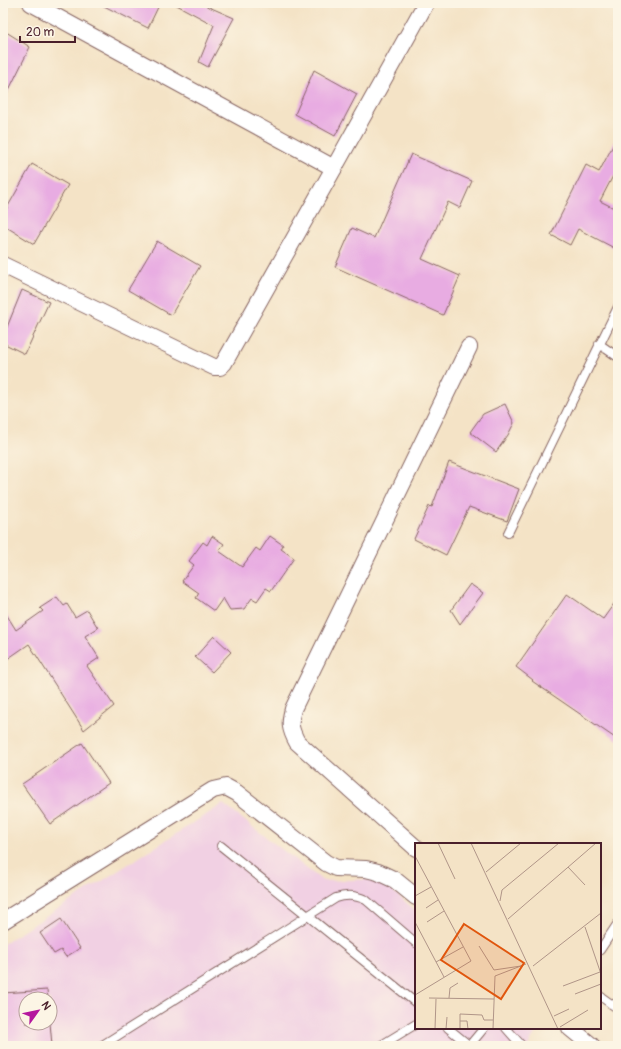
<svg xmlns="http://www.w3.org/2000/svg" width="621" height="1049" font-family="Pangolin,sans-serif">
  <style>
    .built { fill: #f1d0e3; fill-rule: evenodd }
    .building { fill: #e8ace2 }
    .lines { fill: none; stroke-linecap: round; stroke-linejoin: round }
    .lane-casing { stroke: #866461; stroke-width: 10 }
    .street-casing { stroke: #866461; stroke-width: 18 }
    .lane { stroke: #fff; stroke-width: 8 }
    .street { stroke: #fff; stroke-width: 16 }
    .inset-road { fill: none; stroke: #b09588; stroke-width: 1 }
    .view { fill: #e0560e; fill-opacity: 0.15; stroke: #e0560e; stroke-width: 2 }
    .inset-edge { fill: none; stroke: #4a1f2b; stroke-width: 2 }
  </style>
  <rect width="100%" height="100%" fill="#fcf5e5"/>
  <filter id="ink" filterUnits="userSpaceOnUse"><feTurbulence type="fractalNoise" baseFrequency=".025" numOctaves="2"/><feDisplacementMap in="SourceGraphic" scale="8" xChannelSelector="R" yChannelSelector="G"/><feConvolveMatrix kernelMatrix="1 2 1 2 8 2 1 2 1" color-interpolation-filters="sRGB"/></filter>
  <filter id="wash" filterUnits="userSpaceOnUse"><feTurbulence type="fractalNoise" baseFrequency=".012" numOctaves="4" result="noise"/><feDisplacementMap in="SourceGraphic" scale="16" xChannelSelector="R" yChannelSelector="G"/><feGaussianBlur stdDeviation="0.9" result="paint"/><feColorMatrix in="noise" values="0 0 0 0 0 0 0 0 0 0 0 0 0 0 0 0 0 1.4 0 .05"/><feComposite in="paint" operator="in"/></filter>
  <g filter="url(#wash)">
    <rect width="100%" height="100%" fill="#f4e3c6"/>
    <path class="built" d="M 223,804 L 323,881 L 379,879 L 416,911 L 416,1028 L 538,1028 L 528,1046 L 3,1046 L 3,944 ZM 26,999 L 50,999 L 50,1023 L 26,1023 Z"/>
    <g id="blocks">
      <g class="building">
        <path d="M 98,3 L 160,3 L 148,28 Z"/>
        <path d="M 173,3 L 200,3 L 234,18 L 208,67 L 199,62 L 214,25 Z"/>
        <path d="M 3,30 L 30,47 L 3,102 Z"/>
        <path d="M 314,70 L 357,94 L 335,136 L 295,114 Z"/>
        <path d="M 618,136 L 618,179 L 613,176 L 600,201 L 618,210 L 618,250 L 578,229 L 570,245 L 551,235 L 586,165 L 599,172 Z"/>
        <path d="M 411,154 L 472,181 L 460,208 L 448,202 L 422,259 L 460,276 L 443,315 L 335,267 L 352,228 L 374,238 Z"/>
        <path d="M 32,164 L 68,185 L 34,244 L 3,225 L 3,215 Z"/>
        <path d="M 157,241 L 200,266 L 171,315 L 128,290 Z"/>
        <path d="M 22,290 L 49,302 L 25,354 L 3,343 L 3,337 Z"/>
        <path d="M 505,404 L 514,423 L 508,435 L 496,452 L 470,432 L 483,414 Z"/>
        <path d="M 449,462 L 519,489 L 507,521 L 469,507 L 446,555 L 414,539 L 429,506 L 432,507 Z"/>
        <path d="M 212,536 L 224,544 L 219,551 L 242,567 L 256,548 L 260,551 L 270,536 L 283,545 L 281,549 L 294,558 L 271,591 L 266,588 L 257,601 L 252,598 L 244,609 L 230,610 L 223,598 L 214,611 L 196,598 L 199,593 L 182,581 L 194,565 L 189,561 L 203,542 L 207,545 Z"/>
        <path d="M 470,584 L 483,593 L 460,624 L 451,610 Z"/>
        <path d="M 567,594 L 603,619 L 618,598 L 618,740 L 532,681 L 533,680 L 516,667 Z"/>
        <path d="M 57,597 L 64,606 L 67,604 L 75,617 L 87,610 L 98,628 L 85,636 L 99,658 L 87,666 L 114,706 L 84,730 L 29,644 L 3,662 L 3,609 L 16,630 L 43,611 L 40,608 Z"/>
        <path d="M 214,636 L 231,652 L 212,672 L 195,657 Z"/>
        <path d="M 82,743 L 109,783 L 50,824 L 22,784 Z"/>
        <path d="M 61,919 L 80,948 L 66,957 L 61,950 L 54,954 L 40,933 Z"/>
        <path d="M 47,990 L 48,999 L 26,999 L 26,1023 L 50,1023 L 52,1045 L 3,1046 L 3,993 Z"/>
      </g>
    </g>
  </g>
  <g filter="url(#ink)">
    <use href="#blocks" fill-opacity="0" stroke="#866461" stroke-width="1"/>
    <g class="lines">
      <defs>
        <g id="lane">
          <path d="M 599,344 L 618,357"/>
          <path d="M 508,533 L 618,307"/>
          <path d="M 221,846 L 416,1003"/>
          <path d="M 600,950 L 618,923"/>
          <path d="M 600,996 L 614,1006 L 618,1007"/>
          <path d="M 448,1028 L 470,1046"/>
          <path d="M 506,1028 L 522,1046"/>
          <path d="M 101,1046 L 336,898 C 347,894 356,895 366,900 L 416,943"/>
          <path d="M 380,1046 L 416,1024"/>
          <path d="M 469,1046 L 484,1028"/>
        </g>
        <g id="street">
          <path d="M 31,3 L 334,168"/>
          <path d="M 3,265 L 214,367 L 220,367 L 224,363 L 334,168 L 426,3"/>
          <path d="M 416,848 L 297,742 C 290,729 289,723 293,709 L 469,347"/>
          <path d="M 3,921 L 213,790 L 226,787 L 237,793 L 326,863 L 336,868 L 366,869 L 378,872 L 395,880 L 416,897"/>
          <path d="M 570,1028 L 592,1046"/>
        </g>
      </defs>
      <use href="#lane" class="lane-casing"/>
      <use href="#street" class="street-casing"/>
      <use href="#lane" class="lane"/>
      <use href="#street" class="street"/>
    </g>
  </g>
  <g transform="translate(415 843)">
    <rect width="186" height="186" fill="#f4e3c6"/>
    <path class="inset-road" d="M 23,0 L 40,36M 56,0 L 143,186M 0,13 L 56,118 L 0,152M 153,24 L 170,42M 71,29 L 106,0M 0,53 L 16,44M 85,58 L 87,47 L 144,0M 11,65 L 23,57M 93,76 L 181,0M 0,79 L 29,134M 12,79 L 29,68M 170,84 L 186,131M 64,103 L 79,127 L 106,123M 21,119 L 48,104M 118,123 L 186,70M 148,143 L 185,129M 160,151 L 186,141M 14,155 L 79,156M 34,155 L 35,145 L 43,140M 139,173 L 154,166M 45,178 L 52,178 L 53,186M 145,184 L 173,167M 20,186 L 21,156M 31,186 L 32,174M 45,186 L 45,171 L 67,172 L 69,177 L 78,177M 78,186 L 80,133 L 111,121"/>
    <path class="view" d="M 49,81 L 109,120 L 86,156 L 26,117 Z"/>
    <rect width="186" height="186" class="inset-edge"/>
  </g>
  <rect width="621" height="1049" fill="none" stroke="#fcf5e5" stroke-width="16"/>
  <g transform="translate(38 1011) rotate(57)"><circle r="19" fill="#fcf5e5" stroke="#b59f9b"/>
  <path d="M0-3L7 15L0 10L-7 15Z" fill="#b5179e"/>
  <text y="-6" font-size="11" font-weight="bold" text-anchor="middle" fill="#4a1f2b">N</text>
  </g>
  <path d="M20 36v6h55v-6" fill="none" stroke="#4a1f2b" stroke-width="2"/>
  <text x="26" y="36" font-size="12" fill="#4a1f2b" stroke="#fcf5e5" stroke-width="3" paint-order="stroke">20 m</text>
</svg>
